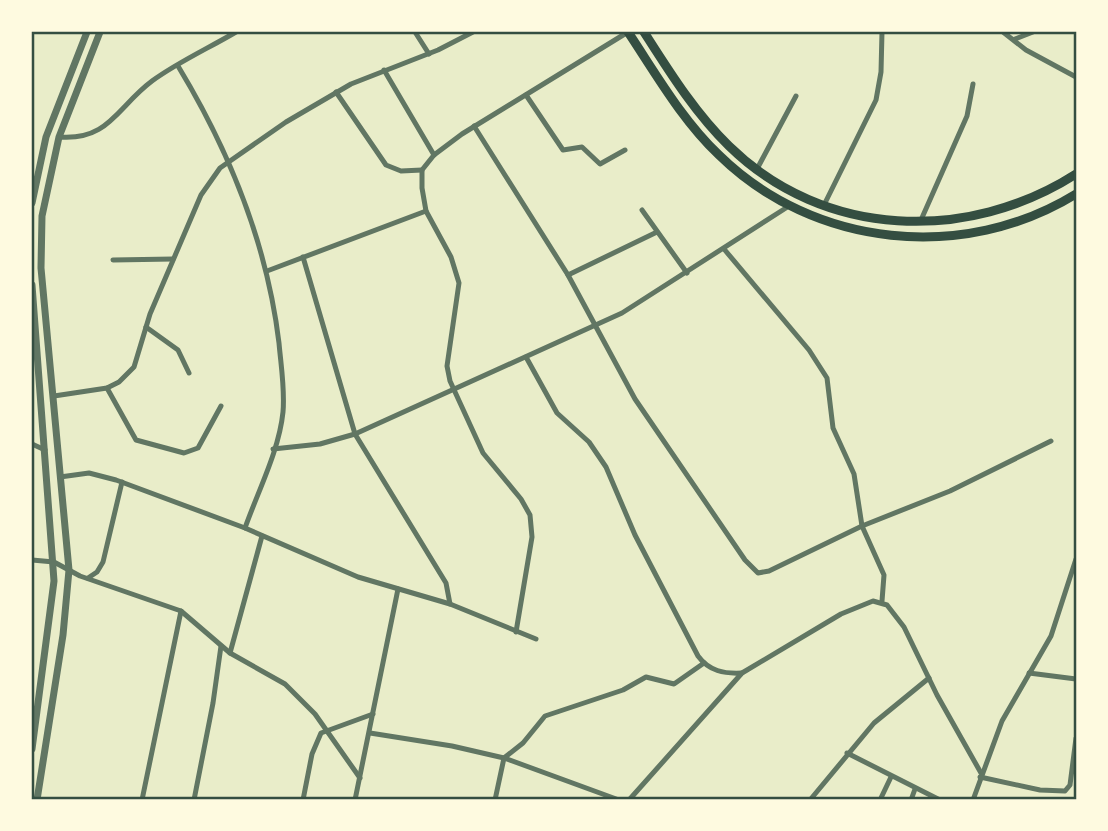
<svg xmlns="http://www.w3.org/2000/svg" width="1108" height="831" font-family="'Open Sans',sans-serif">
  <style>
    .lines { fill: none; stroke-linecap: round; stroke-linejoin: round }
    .minor { stroke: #617663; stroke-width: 5 }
    .tertiary { stroke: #617663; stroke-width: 7 }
    .primary { stroke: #344e41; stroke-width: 9 }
    .neatline { fill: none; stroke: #344e41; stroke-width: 2.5 }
  </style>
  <rect width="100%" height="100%" fill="#e9edc9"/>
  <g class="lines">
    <g class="minor">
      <path d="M 415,32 L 429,54"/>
      <path d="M 1003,32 L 1026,50 L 1076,77"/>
      <path d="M 1015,39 L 1033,32"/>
      <path d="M 178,66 C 230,152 267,243 279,343 C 281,366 285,389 283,412 C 279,451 258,491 245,528"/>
      <path d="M 384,70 L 434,155"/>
      <path d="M 336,92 L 386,165 L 401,171 L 422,170"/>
      <path d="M 526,95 L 563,150 L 582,147 L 600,164 L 625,150"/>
      <path d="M 474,126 L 568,275 L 635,399 L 745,560 L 758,573 L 769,571 L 862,526 L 950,491 L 1051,441"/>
      <path d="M 59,137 C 109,141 117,107 152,81 C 178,62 209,48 236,32"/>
      <path d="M 757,169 L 796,96"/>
      <path d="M 824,205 L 876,100 L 881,72 L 882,32"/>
      <path d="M 642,210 L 687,273"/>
      <path d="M 921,220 L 967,116 L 973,84"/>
      <path d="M 724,249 L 809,350 L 827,378 L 833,428 L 854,474 L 862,526 L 884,575 L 882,601"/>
      <path d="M 303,257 L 355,434 L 446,583 L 450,604"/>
      <path d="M 113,260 L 173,259"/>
      <path d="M 267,271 L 426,211"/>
      <path d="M 568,275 L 657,232"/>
      <path d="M 146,327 L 178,350 L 189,373"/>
      <path d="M 526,357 L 557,413 L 589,442 L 606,467 L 635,535 L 698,656 C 709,671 724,674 742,673"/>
      <path d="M 107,388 L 136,440 L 184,453 L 198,448 L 221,406"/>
      <path d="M 54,396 L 107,388 L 119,382 L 134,367 L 150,314 L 201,195 L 220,168 L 286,122 L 351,84 L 438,50 L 473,32"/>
      <path d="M 32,444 L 45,450"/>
      <path d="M 273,449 L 320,444 L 355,434 L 622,313 L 789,206"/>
      <path d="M 60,477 L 89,473 L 116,480 L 245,528 L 358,577 L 450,604 L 536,639"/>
      <path d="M 32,560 L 54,562 L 80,576 L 181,611 L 230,653 L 285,684 L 315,714 L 360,778"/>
      <path d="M 88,578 L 97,572 L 103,562 L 122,482"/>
      <path d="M 516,632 L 532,537 L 530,515 L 521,499 L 483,453 L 450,381 L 447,366 L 459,283 L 451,257 L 426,211 L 422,188 L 422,170 L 434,155 L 462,134 L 628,32"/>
      <path d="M 230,653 L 262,536"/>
      <path d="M 1029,673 L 1076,679"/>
      <path d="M 370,733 L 452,746 L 504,758 L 619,800"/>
      <path d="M 847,753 L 940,800"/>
      <path d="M 980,777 L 1040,790 L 1065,791 L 1070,785 L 1076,738"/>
      <path d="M 142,800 L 181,611"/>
      <path d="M 194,800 L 213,703 L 221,646"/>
      <path d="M 303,800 L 312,754 L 321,733 L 373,714"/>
      <path d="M 355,800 L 398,589"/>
      <path d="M 495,800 L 504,758 L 523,743 L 545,716 L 623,690 L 646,677 L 674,684 L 704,663"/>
      <path d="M 629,800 L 742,673 L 841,614 L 873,601 L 887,605 L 904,627 L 937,695 L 981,773"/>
      <path d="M 810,800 L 874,723 L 929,678"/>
      <path d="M 880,800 L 891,777"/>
      <path d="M 911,800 L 915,789"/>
      <path d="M 973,800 L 1002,721 L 1051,636 L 1076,559"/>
    </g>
    <g class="tertiary">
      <path d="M 32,203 L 46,137 L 87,32"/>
      <path d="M 32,285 L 54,581 L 32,749"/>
      <path d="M 37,800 L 63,635 L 69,570 L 41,268 L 42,216 L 59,137 L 100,32"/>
    </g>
    <g class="primary">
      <path d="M 628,32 C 656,74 682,120 719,155 C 814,248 964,263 1076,194"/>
      <path d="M 644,32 C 669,71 695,113 729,146 C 824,239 968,243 1076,174"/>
    </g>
  </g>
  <rect width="1108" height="831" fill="none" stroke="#fefae0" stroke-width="66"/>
  <rect x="33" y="33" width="1042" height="765" class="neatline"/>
</svg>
